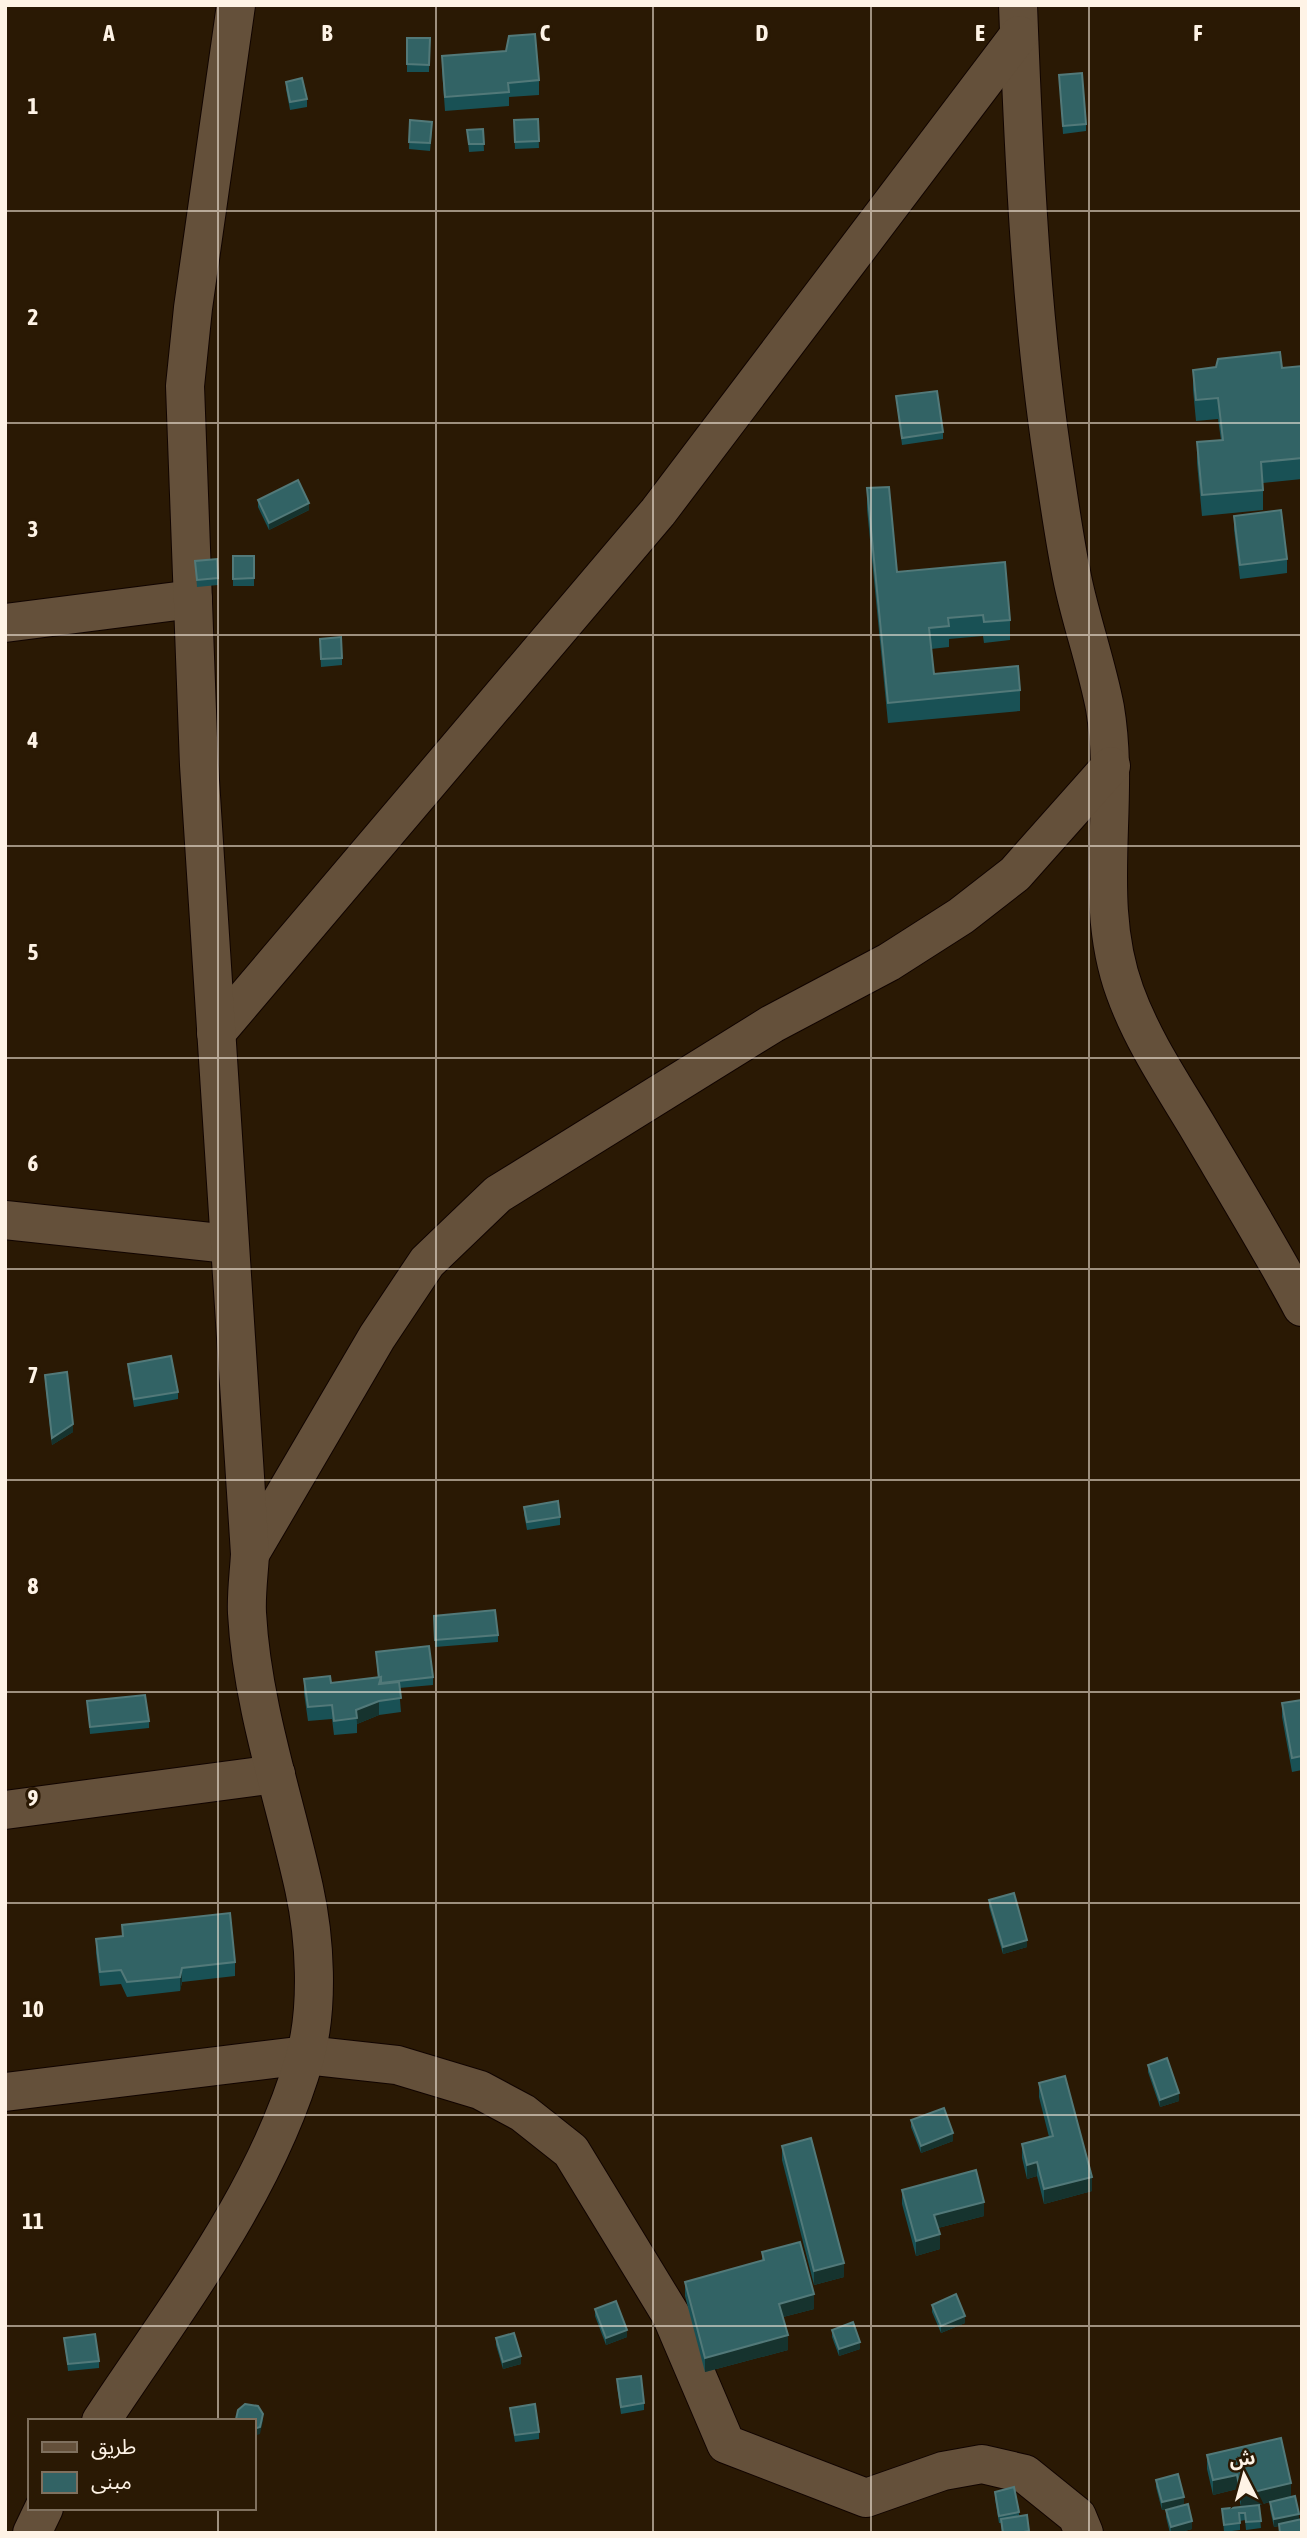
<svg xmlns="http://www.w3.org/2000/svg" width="1307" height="2538" font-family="'Asap Condensed','Noto Sans Arabic',sans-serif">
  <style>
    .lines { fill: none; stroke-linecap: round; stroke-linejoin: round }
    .minor-casing { stroke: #110400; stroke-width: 40 }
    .minor { stroke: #64503a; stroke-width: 38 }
    .wall { fill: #195155 }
    .shaded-wall { fill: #16332e }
    .building { fill: #326365; stroke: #527979; stroke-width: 2 }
    .grid { fill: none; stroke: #fef3e6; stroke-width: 2; stroke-opacity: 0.55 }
    .grid-label { font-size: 23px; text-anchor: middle; font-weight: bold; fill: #fef3e6; stroke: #2a1904; stroke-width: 6; stroke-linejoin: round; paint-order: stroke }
  </style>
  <rect width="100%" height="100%" fill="#2a1904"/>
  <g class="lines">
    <defs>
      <g id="minor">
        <path d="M 1018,5 C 1024,164 1031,324 1056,481 C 1061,515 1066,549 1073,582 C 1082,624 1097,666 1105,708 C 1121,803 1091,899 1125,992 C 1142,1039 1170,1081 1196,1124 C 1232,1185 1269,1245 1302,1307"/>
        <path d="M 5,623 L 193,599"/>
        <path d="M 216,1033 L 658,512 L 1019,35"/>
        <path d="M 5,1220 L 229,1244"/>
        <path d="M 250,1554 L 377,1337 L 427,1262 L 498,1194 L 772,1024 L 889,962 L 961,916 L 1015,874 L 1111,766"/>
        <path d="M 5,1810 L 276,1774"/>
        <path d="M 5,2092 L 306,2055 L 397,2065 L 480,2090 L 523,2113 L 571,2151 L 671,2315 L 726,2444 L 866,2498 L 943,2471 L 982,2464 L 1025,2474 L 1077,2516 L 1084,2533"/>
        <path d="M 101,2421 C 177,2306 267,2191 305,2057 C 319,2006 315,1938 304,1888 C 284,1797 252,1706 247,1613 C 246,1594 249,1573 250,1554 L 199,765 L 185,386 L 193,308 L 236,5"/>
        <path d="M 32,2533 L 44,2508"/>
      </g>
    </defs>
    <use href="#minor" class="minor-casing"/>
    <use href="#minor" class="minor"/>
  </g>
  <g class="wall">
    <path d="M 407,38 L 430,38 L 429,72 L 407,72 Z"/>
    <path d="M 442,56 L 539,80 L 539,95 L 509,97 L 509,106 L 445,111 L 442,70 Z"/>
    <path d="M 1059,75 L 1086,124 L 1086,131 L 1063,134 Z"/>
    <path d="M 286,82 L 307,99 L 307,107 L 290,110 L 286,89 Z"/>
    <path d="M 538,119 L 539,148 L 515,149 L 514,128 Z"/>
    <path d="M 410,120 L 432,130 L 430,151 L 409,149 Z"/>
    <path d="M 483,129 L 484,151 L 469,152 L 467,130 Z"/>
    <path d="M 1302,366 L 1302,479 L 1263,483 L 1263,510 L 1202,516 L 1197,463 L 1197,442 L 1221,440 L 1218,419 L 1196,421 L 1193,390 L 1193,370 L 1282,368 Z"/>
    <path d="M 896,396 L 943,432 L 943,439 L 902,445 Z"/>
    <path d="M 867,488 L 897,572 L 1010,620 L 1010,640 L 984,643 L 983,636 L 949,639 L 949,647 L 931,649 L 934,674 L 1020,690 L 1020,711 L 888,723 L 867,509 Z"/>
    <path d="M 258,500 L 309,510 L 269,530 L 258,507 Z"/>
    <path d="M 1234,516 L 1287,559 L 1287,573 L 1240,579 L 1234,530 Z"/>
    <rect x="233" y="556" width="21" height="30"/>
    <path d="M 195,561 L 218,578 L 218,585 L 197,587 Z"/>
    <path d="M 320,646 L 342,658 L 342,665 L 321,667 Z"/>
    <path d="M 128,1364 L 178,1392 L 178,1399 L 134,1407 L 128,1371 Z"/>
    <path d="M 45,1375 L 73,1432 L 52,1445 L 45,1382 Z"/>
    <path d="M 524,1507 L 560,1517 L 560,1525 L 527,1530 L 524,1514 Z"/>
    <path d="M 434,1616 L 498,1635 L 498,1642 L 435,1647 Z"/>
    <path d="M 1302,1643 L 1302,1668 L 1300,1658 L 1300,1644 Z"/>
    <path d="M 376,1652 L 433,1677 L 433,1685 L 399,1688 L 401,1712 L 379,1715 L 357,1724 L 357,1733 L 334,1735 L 332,1719 L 308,1721 L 304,1693 L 304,1679 L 331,1683 L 378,1678 Z"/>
    <path d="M 1302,1700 L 1302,1770 L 1292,1772 L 1282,1717 L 1282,1703 Z"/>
    <path d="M 87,1701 L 149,1721 L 149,1728 L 90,1734 Z"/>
    <path d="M 989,1900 L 1027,1947 L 1003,1954 L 989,1907 Z"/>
    <path d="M 122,1925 L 235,1962 L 235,1976 L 182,1982 L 180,1991 L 127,1997 L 121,1984 L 100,1986 L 96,1953 L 96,1939 L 122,1936 Z"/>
    <path d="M 1148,2065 L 1179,2101 L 1160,2107 L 1148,2072 Z"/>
    <path d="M 1039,2083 L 1092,2191 L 1044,2204 L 1037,2176 L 1027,2179 L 1022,2158 L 1022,2144 L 1049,2137 L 1039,2097 Z"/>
    <path d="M 911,2120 L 953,2141 L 921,2153 L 911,2127 Z"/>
    <path d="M 782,2146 L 844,2277 L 814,2285 L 782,2160 Z"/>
    <path d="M 902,2190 L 984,2216 L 938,2228 L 940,2249 L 916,2256 L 902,2204 Z"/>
    <path d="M 762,2252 L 814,2309 L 783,2317 L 788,2350 L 705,2372 L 685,2296 L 685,2282 L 762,2261 Z"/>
    <path d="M 932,2305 L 965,2323 L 941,2333 L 932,2312 Z"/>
    <path d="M 595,2309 L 627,2337 L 606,2345 L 595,2316 Z"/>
    <path d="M 832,2330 L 860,2349 L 839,2356 L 832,2337 Z"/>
    <path d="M 64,2338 L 99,2361 L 99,2368 L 68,2371 Z"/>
    <path d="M 496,2338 L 521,2364 L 503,2369 L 496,2345 Z"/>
    <path d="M 617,2379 L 644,2403 L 644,2410 L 621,2414 L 617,2386 Z"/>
    <path d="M 510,2408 L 539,2432 L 539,2439 L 515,2442 L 510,2415 Z"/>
    <path d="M 1207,2455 L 1291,2497 L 1302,2533 L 1279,2533 L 1279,2526 L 1274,2527 L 1270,2509 L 1270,2502 L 1259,2505 L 1261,2528 L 1246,2530 L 1245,2520 L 1240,2521 L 1240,2530 L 1224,2532 L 1222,2509 L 1241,2507 L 1237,2489 L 1213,2495 L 1207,2469 Z"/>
    <path d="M 1156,2480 L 1184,2504 L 1162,2510 L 1156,2487 Z"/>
    <path d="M 995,2492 L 1019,2512 L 1019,2516 L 1027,2515 L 1029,2533 L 1002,2533 L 1001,2523 L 999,2523 L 995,2499 Z"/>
    <path d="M 1166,2510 L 1192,2529 L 1177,2533 L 1170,2533 L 1166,2517 Z"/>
  </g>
  <g class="shaded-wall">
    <path d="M 309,503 L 309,510 L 269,530 L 269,523 Z"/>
    <path d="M 73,1424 L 73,1432 L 52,1445 L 52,1438 Z"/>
    <path d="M 379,1701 L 379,1715 L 357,1724 L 356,1710 Z"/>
    <path d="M 1027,1940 L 1027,1947 L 1003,1954 L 1003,1947 Z"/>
    <path d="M 182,1968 L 182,1982 L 180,1991 L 180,1977 Z"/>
    <path d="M 1179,2093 L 1179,2101 L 1160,2107 L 1160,2100 Z"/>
    <path d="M 953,2133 L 953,2141 L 921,2153 L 921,2146 Z"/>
    <path d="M 1037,2162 L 1037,2176 L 1027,2179 L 1027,2165 Z"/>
    <path d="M 1092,2177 L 1092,2191 L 1044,2204 L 1044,2189 Z"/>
    <path d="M 984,2202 L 984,2216 L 934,2229 L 934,2215 Z"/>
    <path d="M 940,2234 L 940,2249 L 916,2256 L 916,2241 Z"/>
    <path d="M 844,2263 L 844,2277 L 814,2285 L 814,2271 Z"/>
    <path d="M 814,2294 L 814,2309 L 779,2318 L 779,2304 Z"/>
    <path d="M 965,2316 L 965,2323 L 941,2333 L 941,2326 Z"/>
    <path d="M 627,2330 L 627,2337 L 606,2345 L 606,2338 Z"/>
    <path d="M 788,2335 L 788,2350 L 705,2372 L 705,2358 Z"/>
    <path d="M 860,2342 L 860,2349 L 839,2356 L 839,2349 Z"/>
    <path d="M 521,2356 L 521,2364 L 503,2369 L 503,2362 Z"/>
    <path d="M 263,2414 L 263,2421 L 260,2434 L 254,2436 L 254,2429 Z"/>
    <path d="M 1237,2475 L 1237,2489 L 1213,2495 L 1213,2480 Z"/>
    <path d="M 1291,2483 L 1291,2497 L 1241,2509 L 1241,2495 Z"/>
    <path d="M 1184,2497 L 1184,2504 L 1162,2510 L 1162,2502 Z"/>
    <path d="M 1299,2514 L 1299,2521 L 1274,2527 L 1274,2519 Z"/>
    <path d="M 1192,2521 L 1192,2529 L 1177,2533 L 1171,2533 L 1171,2527 Z"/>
  </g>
  <g class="building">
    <path d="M 535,34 L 539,80 L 508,83 L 509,92 L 445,97 L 442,56 L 506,51 L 509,36 Z"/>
    <path d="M 407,38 L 430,38 L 429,65 L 407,64 Z"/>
    <path d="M 1082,73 L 1086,124 L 1063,126 L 1059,75 Z"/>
    <path d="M 302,78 L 307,99 L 290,102 L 286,82 Z"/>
    <path d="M 538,119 L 539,141 L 515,142 L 514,120 Z"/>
    <path d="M 410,120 L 432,122 L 430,143 L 409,142 Z"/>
    <path d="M 483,129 L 484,144 L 469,144 L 467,130 Z"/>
    <path d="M 1280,352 L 1282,368 L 1302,366 L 1302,458 L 1261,462 L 1263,490 L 1202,495 L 1197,442 L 1223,440 L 1218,398 L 1196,400 L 1193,370 L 1216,367 L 1218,359 Z"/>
    <path d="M 937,391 L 943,432 L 902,438 L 896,396 Z"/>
    <path d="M 298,480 L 309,503 L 269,523 L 258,500 Z"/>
    <path d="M 889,487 L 897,572 L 1005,562 L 1010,620 L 984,622 L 983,615 L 948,618 L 949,626 L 929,628 L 934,674 L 1018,666 L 1020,690 L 888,703 L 867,488 Z"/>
    <path d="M 1281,510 L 1287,559 L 1240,565 L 1234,516 Z"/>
    <path d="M 233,556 L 254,556 L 254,578 L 233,579 Z"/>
    <path d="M 217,559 L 218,578 L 197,580 L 195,561 Z"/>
    <path d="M 341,637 L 342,658 L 321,659 L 320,639 Z"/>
    <path d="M 171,1356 L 178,1392 L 134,1399 L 128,1364 Z"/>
    <path d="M 67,1372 L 73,1424 L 52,1438 L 45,1375 Z"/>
    <path d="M 558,1501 L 560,1517 L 527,1522 L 524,1507 Z"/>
    <path d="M 495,1610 L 498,1635 L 435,1640 L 434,1616 Z"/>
    <path d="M 429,1646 L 433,1677 L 381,1683 L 381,1677 L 379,1678 L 376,1652 Z"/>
    <path d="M 330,1676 L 331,1683 L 381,1677 L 379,1684 L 399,1682 L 401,1698 L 379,1701 L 356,1710 L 357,1718 L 334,1721 L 332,1705 L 308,1707 L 304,1679 Z"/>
    <path d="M 145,1695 L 149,1721 L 90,1727 L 87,1701 Z"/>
    <path d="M 1302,1700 L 1302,1756 L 1292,1758 L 1282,1703 Z"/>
    <path d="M 1014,1893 L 1027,1940 L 1003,1947 L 989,1900 Z"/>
    <path d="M 230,1913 L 235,1962 L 182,1968 L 180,1977 L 127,1982 L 121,1970 L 100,1972 L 96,1939 L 123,1936 L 122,1925 Z"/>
    <path d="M 1167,2058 L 1179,2093 L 1160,2100 L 1148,2065 Z"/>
    <path d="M 1065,2076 L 1092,2177 L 1044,2189 L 1037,2162 L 1027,2165 L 1022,2144 L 1053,2136 L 1039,2083 Z"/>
    <path d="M 944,2108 L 953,2133 L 921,2146 L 911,2120 Z"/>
    <path d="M 811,2138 L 844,2263 L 814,2271 L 782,2146 Z"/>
    <path d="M 976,2170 L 984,2202 L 934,2215 L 940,2234 L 916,2241 L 902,2190 Z"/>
    <path d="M 800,2242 L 814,2294 L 779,2304 L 788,2335 L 705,2358 L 685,2282 L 764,2260 L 762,2252 Z"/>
    <path d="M 956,2294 L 965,2316 L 941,2326 L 932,2305 Z"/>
    <path d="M 616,2301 L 627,2330 L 606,2338 L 595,2309 Z"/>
    <path d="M 853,2322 L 860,2342 L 839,2349 L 832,2330 Z"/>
    <path d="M 514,2333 L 521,2356 L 503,2362 L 496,2338 Z"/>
    <path d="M 95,2334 L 99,2361 L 68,2364 L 64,2338 Z"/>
    <path d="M 641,2376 L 644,2403 L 621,2407 L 617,2379 Z"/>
    <path d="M 245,2404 L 258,2406 L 263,2414 L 260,2427 L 254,2429 L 254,2421 L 236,2421 L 236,2419 L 238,2410 Z"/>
    <path d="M 535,2404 L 539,2432 L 515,2435 L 510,2408 Z"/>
    <path d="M 1281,2438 L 1291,2483 L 1241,2495 L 1237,2475 L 1213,2480 L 1207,2455 Z"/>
    <path d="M 1178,2474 L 1184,2497 L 1162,2502 L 1156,2480 Z"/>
    <path d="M 1014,2487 L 1019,2512 L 999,2516 L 995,2492 Z"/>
    <path d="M 1295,2496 L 1299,2514 L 1274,2519 L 1270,2502 Z"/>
    <path d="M 1188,2504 L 1192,2521 L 1171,2527 L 1166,2510 Z"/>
    <path d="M 1259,2505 L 1261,2521 L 1246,2522 L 1245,2513 L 1239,2513 L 1240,2523 L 1224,2525 L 1222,2509 Z"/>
    <path d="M 1027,2515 L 1029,2531 L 1018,2533 L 1003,2533 L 1001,2519 Z"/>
    <path d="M 1302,2519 L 1302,2533 L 1280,2533 L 1279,2524 Z"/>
  </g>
  <path class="grid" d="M 218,5 L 218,2421M 436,5 L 436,2533M 653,5 L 653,2533M 871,5 L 871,2533M 1089,5 L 1089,2533M 5,211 L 1302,211M 5,423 L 1302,423M 5,635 L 1302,635M 5,846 L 1302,846M 5,1058 L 1302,1058M 5,1269 L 1302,1269M 5,1480 L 1302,1480M 5,1692 L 1302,1692M 5,1903 L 1302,1903M 5,2115 L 1302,2115M 5,2326 L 1302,2326M 218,2508 L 218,2533"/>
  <g class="grid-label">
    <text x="109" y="41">A</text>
    <text x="327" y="41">B</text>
    <text x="545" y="41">C</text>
    <text x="762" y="41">D</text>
    <text x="980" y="41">E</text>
    <text x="1198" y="41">F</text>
    <text x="33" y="114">1</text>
    <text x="33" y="325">2</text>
    <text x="33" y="537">3</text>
    <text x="33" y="748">4</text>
    <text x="33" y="960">5</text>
    <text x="33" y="1171">6</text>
    <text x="33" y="1383">7</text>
    <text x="33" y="1594">8</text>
    <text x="33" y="1806">9</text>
    <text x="33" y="2017">10</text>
    <text x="33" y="2229">11</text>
  </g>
  <rect width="1307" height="2538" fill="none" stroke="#fef3e6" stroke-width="14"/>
  <rect x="28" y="2419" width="228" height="91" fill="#2a1904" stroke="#7f705e" stroke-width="2"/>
  <rect x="42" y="2442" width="35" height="10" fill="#64503a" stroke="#7f705e" stroke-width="2"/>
  <text x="91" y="2454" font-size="21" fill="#fef3e6">طريق</text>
  <rect x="42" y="2472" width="35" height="21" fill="#326365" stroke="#7f705e" stroke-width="2"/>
  <text x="91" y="2489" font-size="21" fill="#fef3e6">مبنى</text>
  <g transform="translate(1244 2475) rotate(354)" stroke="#2a1904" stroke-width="5" paint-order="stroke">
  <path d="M0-5L12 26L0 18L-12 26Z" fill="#fef3e6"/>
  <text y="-10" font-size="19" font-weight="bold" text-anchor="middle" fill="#fef3e6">ش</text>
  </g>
</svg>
